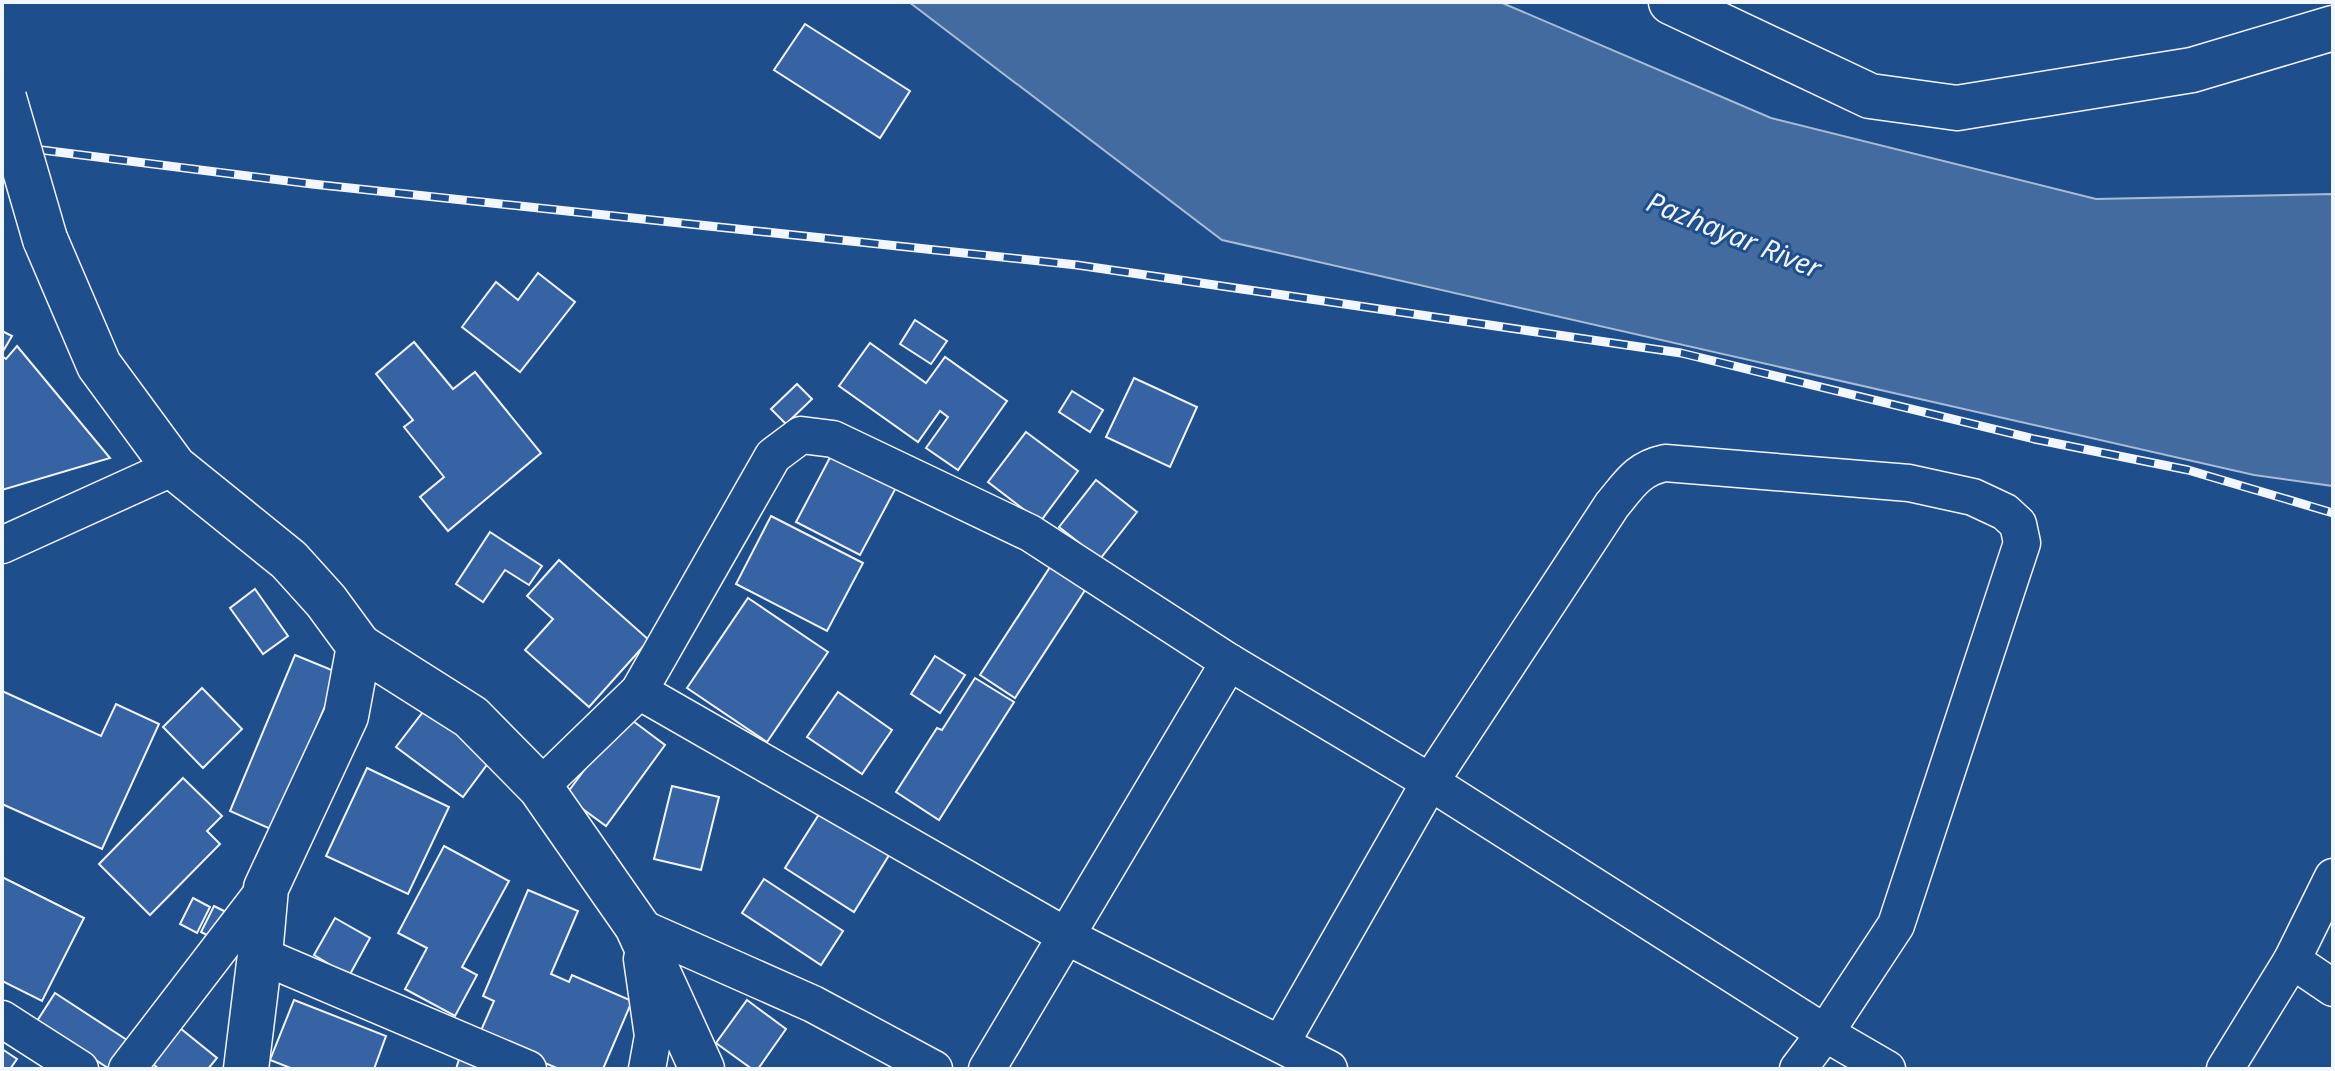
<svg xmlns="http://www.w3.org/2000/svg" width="2335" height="1071" font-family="'Noto Sans',sans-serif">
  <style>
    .water { fill: #446ba0; stroke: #a8bbd7; stroke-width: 2 }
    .building { fill: #3563a3; stroke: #f2f6ff; stroke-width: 2 }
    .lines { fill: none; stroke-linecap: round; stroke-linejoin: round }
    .minor-casing { stroke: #f2f6ff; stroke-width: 39 }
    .tertiary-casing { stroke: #f2f6ff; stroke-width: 47 }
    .primary-casing { stroke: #f2f6ff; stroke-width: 47 }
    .trunk-casing { stroke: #f2f6ff; stroke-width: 47 }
    .minor { stroke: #1f4e8c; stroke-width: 36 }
    .tertiary { stroke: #1f4e8c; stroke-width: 44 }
    .primary { stroke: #1f4e8c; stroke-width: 44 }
    .trunk { stroke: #1f4e8c; stroke-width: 44 }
    .rail-casing { stroke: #f2f6ff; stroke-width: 9 }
    .rail { stroke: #1f4e8c; stroke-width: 6; stroke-dasharray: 18; stroke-linecap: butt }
    .trunk-bridge-casing { stroke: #f2f6ff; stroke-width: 47; stroke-linecap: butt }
    .trunk-bridge { stroke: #1f4e8c; stroke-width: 44 }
    .labels { text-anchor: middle; stroke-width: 6; stroke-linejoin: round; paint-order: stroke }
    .water-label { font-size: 28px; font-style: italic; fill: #f2f6ff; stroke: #1f4e8c }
  </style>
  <rect width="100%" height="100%" fill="#1f4e8c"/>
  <path class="water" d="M 909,2 L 1500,2 L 1771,118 L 2096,199 L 2333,194 L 2333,486 L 2254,475 L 1222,240 Z"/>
  <g class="building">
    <path d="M 805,24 L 910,91 L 880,138 L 774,70 Z"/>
    <path d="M 538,273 L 575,302 L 520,372 L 462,327 L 496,282 L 518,300 Z"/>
    <path d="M 915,320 L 947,341 L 931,364 L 900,344 Z"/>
    <path d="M 2,331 L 12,336 L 2,353 Z"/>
    <path d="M 414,342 L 453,389 L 475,372 L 541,453 L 448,531 L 420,497 L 444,477 L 404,427 L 413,420 L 376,374 Z"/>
    <path d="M 870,343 L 926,383 L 945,357 L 1007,401 L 958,470 L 926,448 L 948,417 L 940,411 L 918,442 L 839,386 Z"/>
    <path d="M 17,346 L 110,458 L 2,490 L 2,356 L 6,359 Z"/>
    <path d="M 1134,378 L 1197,407 L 1170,467 L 1106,437 Z"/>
    <path d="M 797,384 L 812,399 L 786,424 L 771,409 Z"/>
    <path d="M 1072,391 L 1103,410 L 1090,432 L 1059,412 Z"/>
    <path d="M 1026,432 L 1078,471 L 1040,522 L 988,482 Z"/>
    <path d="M 835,448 L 899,482 L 860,555 L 796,522 Z"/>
    <path d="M 1096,480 L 1137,512 L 1100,559 L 1059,527 Z"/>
    <path d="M 771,516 L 863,563 L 827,631 L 736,584 Z"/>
    <path d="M 490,532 L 542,566 L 529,585 L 505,570 L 483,602 L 456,584 Z"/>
    <path d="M 559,560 L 649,640 L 589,707 L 525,650 L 553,619 L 527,596 Z"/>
    <path d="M 1054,561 L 1089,584 L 1015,698 L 980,675 Z"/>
    <path d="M 255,589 L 288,636 L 263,654 L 230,608 Z"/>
    <path d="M 748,598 L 828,652 L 767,742 L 687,688 Z"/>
    <path d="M 295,655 L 339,673 L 273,830 L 230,811 Z"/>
    <path d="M 935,656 L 965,675 L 940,713 L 911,694 Z"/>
    <path d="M 975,678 L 1014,702 L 939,820 L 896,792 L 937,728 L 942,730 Z"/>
    <path d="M 202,688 L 242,729 L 203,768 L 163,727 Z"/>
    <path d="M 2,691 L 101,736 L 116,704 L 159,724 L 102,849 L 2,804 Z"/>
    <path d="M 838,692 L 892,730 L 862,774 L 807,737 Z"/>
    <path d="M 426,708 L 492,758 L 463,797 L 396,747 Z"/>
    <path d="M 625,715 L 665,745 L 606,826 L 565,796 Z"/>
    <path d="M 367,768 L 449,807 L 408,894 L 326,856 Z"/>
    <path d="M 183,778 L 222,816 L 207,831 L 220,844 L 150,915 L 99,864 Z"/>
    <path d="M 672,786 L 719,797 L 701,870 L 654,859 Z"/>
    <path d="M 823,808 L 891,852 L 854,912 L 785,868 Z"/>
    <path d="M 444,846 L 509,881 L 462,967 L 477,975 L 455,1016 L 405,989 L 427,948 L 398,933 Z"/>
    <path d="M 2,877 L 84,918 L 42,1001 L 2,981 Z"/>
    <path d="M 764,879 L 843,931 L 821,965 L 742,913 Z"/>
    <path d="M 528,890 L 578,911 L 551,974 L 569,982 L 572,975 L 632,1001 L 603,1069 L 559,1069 L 479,1035 L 494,1001 L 483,996 Z"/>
    <path d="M 193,898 L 210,907 L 197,933 L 180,924 Z"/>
    <path d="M 214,906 L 232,915 L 218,941 L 201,932 Z"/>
    <path d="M 335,918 L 370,938 L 349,976 L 314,955 Z"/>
    <path d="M 55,993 L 127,1040 L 108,1068 L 37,1021 Z"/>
    <path d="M 294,1000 L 386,1036 L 374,1069 L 293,1069 L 270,1060 Z"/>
    <path d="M 747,1000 L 786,1029 L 758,1069 L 752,1069 L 716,1043 Z"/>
    <path d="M 175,1024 L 217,1058 L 208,1069 L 159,1069 L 147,1059 Z"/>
    <path d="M 2,1049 L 17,1059 L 10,1069 L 2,1069 Z"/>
    <path d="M 460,1056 L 492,1069 L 456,1069 Z"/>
  </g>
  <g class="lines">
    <defs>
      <g id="minor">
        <path d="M 2,545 L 174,467"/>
        <path d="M 639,691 L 1066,936 L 1329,1069"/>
        <path d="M 540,787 L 639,691 L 773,456 L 801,435 L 833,439 L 1030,533 L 1229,662 L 1430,782 L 1825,1033 L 1887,1069"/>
        <path d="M 637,926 L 813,1004 L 934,1069"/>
        <path d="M 260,955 L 528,1069"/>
        <path d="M 642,959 L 653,1036 L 647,1069"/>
        <path d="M 2292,960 L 2333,988"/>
        <path d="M 2,1019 L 80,1069"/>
        <path d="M 1281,1043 L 1430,782 L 1612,505 C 1629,485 1637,469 1665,463 L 1909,483 L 1973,497 L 2005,512 L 2018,524 L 2022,543 L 1896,925 L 1825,1033 L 1798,1069"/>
        <path d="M 127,1069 L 266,888"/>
        <path d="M 987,1069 L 1229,662"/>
        <path d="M 2225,1069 L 2292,960 L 2333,877"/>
      </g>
      <path id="tertiary" d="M 1671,2 L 1870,96 L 1957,108 L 2192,70 L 2333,28"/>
      <path id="primary" d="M 359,646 L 471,717 L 540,787 L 637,926 L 702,1069"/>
      <path id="trunk" d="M 45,239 L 99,365 L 174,467 L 289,560 L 326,601 L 359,646 L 346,716 L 266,888 L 260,955 L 246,1069"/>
    </defs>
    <use href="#minor" class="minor-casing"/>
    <use href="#tertiary" class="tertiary-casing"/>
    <use href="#primary" class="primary-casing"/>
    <use href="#trunk" class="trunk-casing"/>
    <use href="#minor" class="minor"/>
    <use href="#tertiary" class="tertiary"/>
    <use href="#primary" class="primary"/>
    <use href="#trunk" class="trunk"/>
    <defs>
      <path id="rail" d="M 2,145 L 312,184 L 1077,265 L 1681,353 L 2034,439 L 2188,470 L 2333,513"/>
    </defs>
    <use href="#rail" class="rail-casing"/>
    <use href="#rail" class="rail"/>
    <defs>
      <path id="trunk-bridge" d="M 4,98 L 45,239"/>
    </defs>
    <use href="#trunk-bridge" class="trunk-bridge-casing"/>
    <use href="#trunk-bridge" class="trunk-bridge"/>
  </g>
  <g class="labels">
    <g class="water-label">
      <text transform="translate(1734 235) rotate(22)" y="10">Pazhayar River</text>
    </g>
  </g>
  <rect width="2335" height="1071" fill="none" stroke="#f2f6ff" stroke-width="8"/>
</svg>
